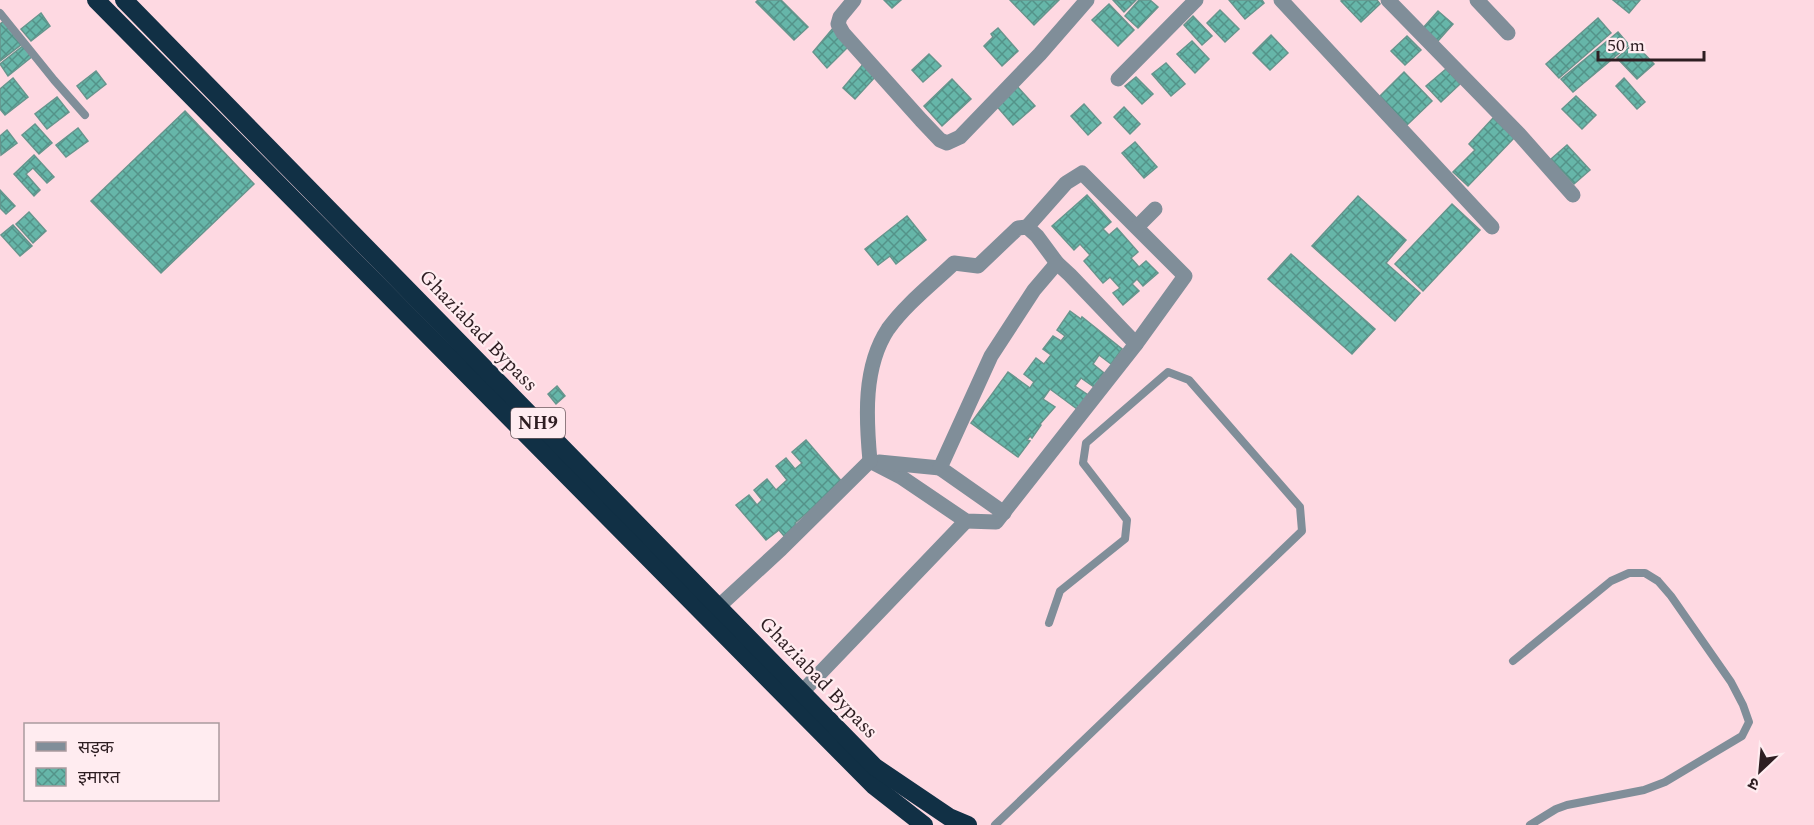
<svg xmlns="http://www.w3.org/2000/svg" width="1814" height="825" font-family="Spectral,'Noto Sans Devanagari',serif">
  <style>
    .building { fill: url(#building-cross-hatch); stroke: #66958d; stroke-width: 1.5 }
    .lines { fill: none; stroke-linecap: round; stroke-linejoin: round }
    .lane { stroke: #808e99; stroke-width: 8 }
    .street { stroke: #808e99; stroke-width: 15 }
    .highway { stroke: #113045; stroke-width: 18 }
    .labels { text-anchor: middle; stroke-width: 4.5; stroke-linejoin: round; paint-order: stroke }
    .shield { fill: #ffecf0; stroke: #6d5c60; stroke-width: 1.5 }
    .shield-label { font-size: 18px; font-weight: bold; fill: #2e1e22 }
    .street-label { font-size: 20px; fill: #2e1e22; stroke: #ffecf0 }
  </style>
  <defs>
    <pattern id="building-cross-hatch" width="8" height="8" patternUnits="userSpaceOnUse" patternTransform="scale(1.5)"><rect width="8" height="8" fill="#66b6a9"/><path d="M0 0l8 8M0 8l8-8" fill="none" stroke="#549389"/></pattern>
  </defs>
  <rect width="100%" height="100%" fill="#fed9e2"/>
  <g class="building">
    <path d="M 758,0 L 781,0 L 808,27 L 794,40 L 756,2 Z"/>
    <path d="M 884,0 L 901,0 L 892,8 Z"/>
    <path d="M 1010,0 L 1059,0 L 1034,25 Z"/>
    <path d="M 1113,0 L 1136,0 L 1124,12 Z"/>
    <path d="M 1139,0 L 1150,0 L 1158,7 L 1138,28 L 1125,16 Z"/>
    <path d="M 1229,0 L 1262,0 L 1264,3 L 1245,19 Z"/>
    <path d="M 1343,0 L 1377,0 L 1380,4 L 1361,22 L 1341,1 Z"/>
    <path d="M 1613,0 L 1640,0 L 1629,13 Z"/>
    <path d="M 1109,4 L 1134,30 L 1118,46 L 1092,20 Z"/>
    <path d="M 1220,10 L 1239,29 L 1225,42 L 1207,23 Z"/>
    <path d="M 1438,11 L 1453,24 L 1438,41 L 1423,28 Z"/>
    <path d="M 41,13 L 50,26 L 31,41 L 21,29 Z"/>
    <path d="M 1193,16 L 1212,36 L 1202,45 L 1184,25 Z"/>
    <path d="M 1598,18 L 1611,33 L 1559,78 L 1546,64 Z"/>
    <path d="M 4,21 L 22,44 L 0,61 L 0,24 Z"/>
    <path d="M 834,27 L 849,46 L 827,68 L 813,52 Z"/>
    <path d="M 998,28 L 1018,51 L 1002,66 L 984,46 L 993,37 L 991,34 Z"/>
    <path d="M 1618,32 L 1629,45 L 1573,92 L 1561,79 Z"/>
    <path d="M 1271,35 L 1288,53 L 1270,70 L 1253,53 Z"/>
    <path d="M 1407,36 L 1421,50 L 1405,65 L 1391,51 Z"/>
    <path d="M 1192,41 L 1209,59 L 1195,73 L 1177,54 Z"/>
    <path d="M 1634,43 L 1654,64 L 1637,79 L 1617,58 Z"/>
    <path d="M 24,45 L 33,56 L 8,76 L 0,64 Z"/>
    <path d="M 929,54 L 941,66 L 923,82 L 912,70 Z"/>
    <path d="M 865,62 L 876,76 L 855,99 L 843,88 Z"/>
    <path d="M 1166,63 L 1185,84 L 1171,96 L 1152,74 Z"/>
    <path d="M 1446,69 L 1460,84 L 1441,102 L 1426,86 Z"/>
    <path d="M 96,71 L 106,84 L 87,99 L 77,86 Z"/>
    <path d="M 1404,72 L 1432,101 L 1407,125 L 1379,97 Z"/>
    <path d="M 1136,77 L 1153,94 L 1142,104 L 1125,86 Z"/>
    <path d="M 13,78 L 28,97 L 5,115 L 0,109 L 0,89 Z"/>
    <path d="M 1624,78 L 1645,102 L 1637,109 L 1616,86 Z"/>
    <path d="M 952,79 L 971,99 L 942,126 L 924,106 Z"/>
    <path d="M 1015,84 L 1035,106 L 1013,125 L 994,103 Z"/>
    <path d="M 1576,96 L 1596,115 L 1582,129 L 1562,109 Z"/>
    <path d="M 57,97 L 69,112 L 47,129 L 35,114 Z"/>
    <path d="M 1084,104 L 1101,123 L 1088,135 L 1071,116 Z"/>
    <path d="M 1124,107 L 1140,124 L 1130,134 L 1114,117 Z"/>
    <path d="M 185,111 L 254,184 L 161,273 L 91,201 Z"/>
    <path d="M 1493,118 L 1514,138 L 1468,186 L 1453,172 L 1475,150 L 1469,144 Z"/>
    <path d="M 35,124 L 52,143 L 39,154 L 22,135 Z"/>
    <path d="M 78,128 L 88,141 L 66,157 L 56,145 Z"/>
    <path d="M 7,130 L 17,143 L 1,155 L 0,136 Z"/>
    <path d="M 1135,142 L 1157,167 L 1144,178 L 1122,153 Z"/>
    <path d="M 1567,145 L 1590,170 L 1574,184 L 1551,159 Z"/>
    <path d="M 34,155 L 54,177 L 47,183 L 33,168 L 26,174 L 40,190 L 34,196 L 14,174 Z"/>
    <path d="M 0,190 L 15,206 L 6,214 L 0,208 Z"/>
    <path d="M 1087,195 L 1111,222 L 1103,229 L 1109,235 L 1117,228 L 1138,252 L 1131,258 L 1139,267 L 1146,261 L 1158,273 L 1143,286 L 1137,279 L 1132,284 L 1139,291 L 1123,305 L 1113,293 L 1120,288 L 1110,277 L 1103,283 L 1084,261 L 1090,255 L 1080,244 L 1074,250 L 1052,226 Z"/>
    <path d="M 1358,196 L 1406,240 L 1386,263 L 1420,293 L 1395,321 L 1312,246 Z"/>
    <path d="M 1452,204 L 1480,230 L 1423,291 L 1395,264 Z"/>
    <path d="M 29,212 L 46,231 L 33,243 L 16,224 Z"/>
    <path d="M 907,216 L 926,240 L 896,264 L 890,256 L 878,265 L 865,249 Z"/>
    <path d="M 13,225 L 32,246 L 20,256 L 1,235 Z"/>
    <path d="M 1291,254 L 1375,329 L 1352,354 L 1268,279 Z"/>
    <path d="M 1070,311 L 1081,319 L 1082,317 L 1122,349 L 1111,364 L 1099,355 L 1093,364 L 1104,373 L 1094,387 L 1081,378 L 1075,386 L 1088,395 L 1077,409 L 1050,389 L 1043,399 L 1055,407 L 1040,424 L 1041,425 L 1032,438 L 1030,436 L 1027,440 L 1030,441 L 1018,457 L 971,423 L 1008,372 L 1030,388 L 1034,382 L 1024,374 L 1036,358 L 1044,364 L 1051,355 L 1043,349 L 1053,336 L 1061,341 L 1065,336 L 1057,330 Z"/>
    <path d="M 557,386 L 565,396 L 556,404 L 548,394 Z"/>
    <path d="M 806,440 L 843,483 L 795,523 L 797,525 L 784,536 L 779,530 L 766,540 L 736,505 L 749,495 L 757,505 L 762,500 L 754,490 L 767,479 L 776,490 L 787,480 L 776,466 L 786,458 L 795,469 L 802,463 L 792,452 Z"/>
  </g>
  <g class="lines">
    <g class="lane">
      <path d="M 0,13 L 54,80 L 85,115"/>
      <path d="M 1513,661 L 1611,581 L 1629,573 L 1645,573 L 1658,581 L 1671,596 L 1731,682 L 1743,705 L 1749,722 L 1742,736 L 1665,782 L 1644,790 L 1567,805 L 1556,809 L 1530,825"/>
      <path d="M 995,825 L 1302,531 L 1300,507 L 1189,380 L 1168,372 L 1086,443 L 1083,463 L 1127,520 L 1125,539 L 1060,591 L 1049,623"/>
    </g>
    <g class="street">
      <path d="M 854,0 L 840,17 L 838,24 L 843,33 L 921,120 L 940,140 L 947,143 L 960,137 L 1040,54 L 1087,0"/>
      <path d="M 1281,0 L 1492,227"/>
      <path d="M 1388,0 L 1519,134 L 1573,195"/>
      <path d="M 1477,0 L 1508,33"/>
      <path d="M 1118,79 L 1196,0"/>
      <path d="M 1027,227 L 1037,236 L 1057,263 L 1070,275 L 1136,344 L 996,522 L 966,521 L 901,477 L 870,461 C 866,418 863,367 888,329 C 906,304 932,284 954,263 L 978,266 L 1018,228 Z"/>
      <path d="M 1027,227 L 1066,183 L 1082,173 L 1185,276 L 1136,344"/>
      <path d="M 1137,227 L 1155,209"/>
      <path d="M 879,462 L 940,468"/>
      <path d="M 1004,513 L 940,468 L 991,356 L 1034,290 L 1057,263"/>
      <path d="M 718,607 L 781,549 L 870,461"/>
      <path d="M 802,692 L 966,521"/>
    </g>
    <g class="highway">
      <path d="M 96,0 L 874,786 L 924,825"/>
      <path d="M 124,0 L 875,767 L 949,817 L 968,825"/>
    </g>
  </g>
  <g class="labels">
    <rect class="shield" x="511" y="408" width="54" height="30" rx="4.5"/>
    <g class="shield-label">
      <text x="538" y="429">NH9</text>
    </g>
    <g class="street-label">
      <text transform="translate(479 330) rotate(46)" y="7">Ghaziabad Bypass</text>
      <text transform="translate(819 677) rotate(46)" y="7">Ghaziabad Bypass</text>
    </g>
  </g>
  <rect x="24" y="723" width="195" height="78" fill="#ffecf0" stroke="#ab9a9e" stroke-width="1.5"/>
  <rect x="36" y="742" width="30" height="9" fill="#808e99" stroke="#ab9a9e" stroke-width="1.5"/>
  <text x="78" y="753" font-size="18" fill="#2e1e22">सड़क</text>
  <rect x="36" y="768" width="30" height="18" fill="url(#building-cross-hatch)" stroke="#ab9a9e" stroke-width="1.5"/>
  <text x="78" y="783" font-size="18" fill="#2e1e22">इमारत</text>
  <g transform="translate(1760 771) rotate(206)" stroke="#ffecf0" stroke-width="4.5" paint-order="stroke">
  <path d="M0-4.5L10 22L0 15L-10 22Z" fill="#2e1e22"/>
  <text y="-9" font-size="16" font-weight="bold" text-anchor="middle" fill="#2e1e22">उ</text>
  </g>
  <path d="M1598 51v9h106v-9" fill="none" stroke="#2e1e22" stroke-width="3"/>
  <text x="1607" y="51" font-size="18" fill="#2e1e22" stroke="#ffecf0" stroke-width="4.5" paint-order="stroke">50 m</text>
</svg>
